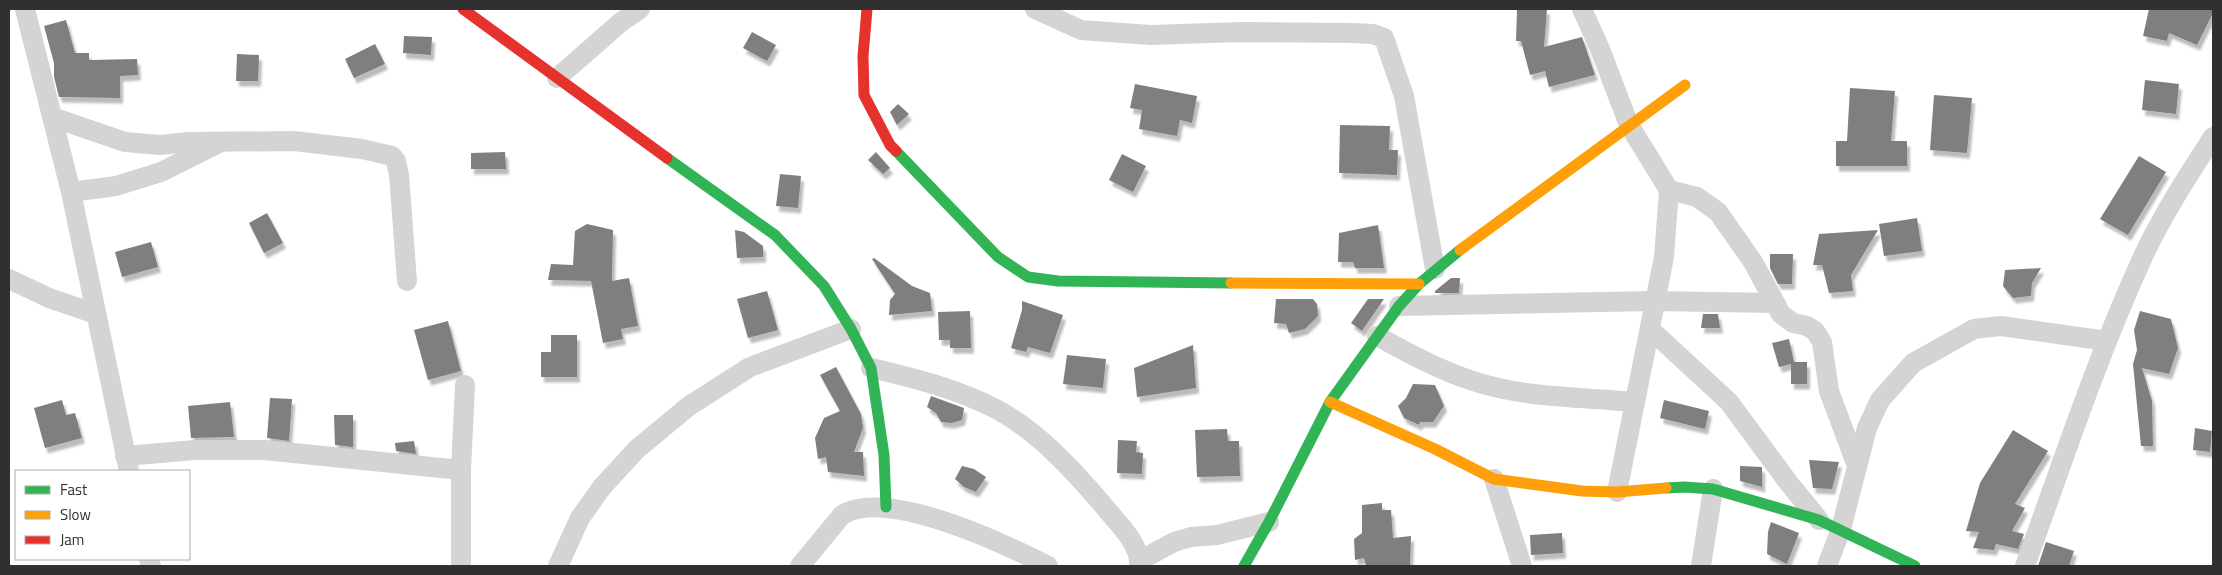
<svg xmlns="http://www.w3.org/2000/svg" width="2222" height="575" font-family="'Titillium Web',sans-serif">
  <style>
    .building { fill: #7f7f7f; filter: url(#shadow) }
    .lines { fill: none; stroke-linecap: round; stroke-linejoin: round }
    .street { stroke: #d4d4d4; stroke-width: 20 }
    .fast { stroke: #30b455; stroke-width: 11 }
    .slow { stroke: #ff9f0a; stroke-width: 11 }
    .jam { stroke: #e5322d; stroke-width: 11 }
  </style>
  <defs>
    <filter id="shadow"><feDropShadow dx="3" dy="5.5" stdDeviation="1" flood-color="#0004"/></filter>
  </defs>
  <rect width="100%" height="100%" fill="#fff"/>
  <g class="building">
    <path d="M 1517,9 L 1547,9 L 1544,47 L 1582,37 L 1595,75 L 1549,87 L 1545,71 L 1530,75 L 1521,41 L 1516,41 Z"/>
    <path d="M 2149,9 L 2213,9 L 2213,13 L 2197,45 L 2169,33 L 2167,41 L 2143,36 Z"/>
    <path d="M 66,20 L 75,53 L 89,53 L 89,60 L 137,59 L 138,75 L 120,76 L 120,98 L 59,97 L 54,77 L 54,63 L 44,26 Z"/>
    <path d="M 752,32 L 776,45 L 767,61 L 743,48 Z"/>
    <path d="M 404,36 L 432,37 L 431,55 L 403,53 Z"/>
    <path d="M 375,44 L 385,64 L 354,78 L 345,59 Z"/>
    <path d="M 237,54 L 259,55 L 258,81 L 236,81 Z"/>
    <path d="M 2145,80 L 2179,84 L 2176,114 L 2142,110 Z"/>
    <path d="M 1135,84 L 1197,96 L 1192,123 L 1180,120 L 1177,136 L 1139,129 L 1142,110 L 1130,108 Z"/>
    <path d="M 1850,88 L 1895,91 L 1891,141 L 1907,141 L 1907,166 L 1836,166 L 1836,141 L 1847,141 Z"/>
    <path d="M 1934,95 L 1972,98 L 1967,153 L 1930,150 Z"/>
    <path d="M 898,104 L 909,114 L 897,125 L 890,112 Z"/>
    <path d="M 1340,125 L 1390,126 L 1389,150 L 1398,150 L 1397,175 L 1339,173 Z"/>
    <path d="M 505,152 L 506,169 L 471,169 L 471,153 Z"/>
    <path d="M 876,152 L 890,168 L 883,174 L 868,160 Z"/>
    <path d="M 1122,154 L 1146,166 L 1133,192 L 1109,180 Z"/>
    <path d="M 2139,156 L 2166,172 L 2128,235 L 2100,219 Z"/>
    <path d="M 780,174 L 801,176 L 798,208 L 776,206 Z"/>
    <path d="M 267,213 L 283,243 L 264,253 L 249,223 Z"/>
    <path d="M 1917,218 L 1922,251 L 1884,256 L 1879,224 Z"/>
    <path d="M 587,224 L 613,230 L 612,281 L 629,278 L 638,326 L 621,329 L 623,339 L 603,343 L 591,281 L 548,280 L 551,264 L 573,265 L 575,231 Z"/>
    <path d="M 1378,225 L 1384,268 L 1355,268 L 1353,262 L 1338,262 L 1339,233 Z"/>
    <path d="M 735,230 L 744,232 L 763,246 L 763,257 L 737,258 Z"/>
    <path d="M 1878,230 L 1851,275 L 1853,291 L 1829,293 L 1822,265 L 1813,265 L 1819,234 Z"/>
    <path d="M 151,242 L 158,267 L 122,277 L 115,252 Z"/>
    <path d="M 1770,254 L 1793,254 L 1792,284 L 1778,284 L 1770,268 Z"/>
    <path d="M 874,258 L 912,286 L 930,293 L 932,311 L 889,315 L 890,300 L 895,294 L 872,259 Z"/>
    <path d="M 2041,268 L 2032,283 L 2031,296 L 2013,298 L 2003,286 L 2005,270 Z"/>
    <path d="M 1451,278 L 1460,278 L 1459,293 L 1435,293 L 1435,291 Z"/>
    <path d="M 767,291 L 778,330 L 748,338 L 737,299 Z"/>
    <path d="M 1276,299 L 1313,299 L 1317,304 L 1318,316 L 1305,329 L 1289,333 L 1286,324 L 1274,323 Z"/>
    <path d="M 1368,299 L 1384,299 L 1362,331 L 1351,323 Z"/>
    <path d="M 1022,301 L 1063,315 L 1050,353 L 1028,347 L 1026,352 L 1011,348 L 1022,310 Z"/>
    <path d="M 970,311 L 971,348 L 950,348 L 950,340 L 939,340 L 938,312 Z"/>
    <path d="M 2140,311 L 2171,319 L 2178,348 L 2169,374 L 2142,368 L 2152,401 L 2153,446 L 2141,446 L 2133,364 L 2137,350 L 2134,330 Z"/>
    <path d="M 1703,314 L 1718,314 L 1720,328 L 1701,328 Z"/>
    <path d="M 448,321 L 461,371 L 428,380 L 414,330 Z"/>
    <path d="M 551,335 L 577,335 L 577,377 L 541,377 L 541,352 L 551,352 Z"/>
    <path d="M 1789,339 L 1794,362 L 1807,362 L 1807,384 L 1791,384 L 1791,364 L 1779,367 L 1772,343 Z"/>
    <path d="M 1193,345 L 1196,388 L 1137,397 L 1134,368 Z"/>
    <path d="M 1067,355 L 1106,359 L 1103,388 L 1063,384 Z"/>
    <path d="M 836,367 L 861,414 L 863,428 L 854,452 L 863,452 L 864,476 L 828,472 L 826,457 L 818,459 L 815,438 L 824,418 L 840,411 L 820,375 Z"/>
    <path d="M 1413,384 L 1435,385 L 1444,406 L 1433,422 L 1420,422 L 1419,425 L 1404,418 L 1398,406 L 1406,398 Z"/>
    <path d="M 931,396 L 964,408 L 962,420 L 952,423 L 941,422 L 936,413 L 927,407 Z"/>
    <path d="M 270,398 L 292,399 L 289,441 L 267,438 Z"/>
    <path d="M 62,400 L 66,415 L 75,413 L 82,438 L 45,448 L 34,408 Z"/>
    <path d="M 1664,400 L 1709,411 L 1705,429 L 1660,418 Z"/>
    <path d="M 230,402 L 234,437 L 191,438 L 188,406 Z"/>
    <path d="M 334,415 L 353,415 L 353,447 L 335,445 Z"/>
    <path d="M 2195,428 L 2212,431 L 2210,452 L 2193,450 Z"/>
    <path d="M 1227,429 L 1228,441 L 1239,441 L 1240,476 L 1197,477 L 1195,430 Z"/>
    <path d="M 2013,430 L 2048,451 L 2015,504 L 2025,508 L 2012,531 L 2024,534 L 2018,549 L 1996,544 L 1994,550 L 1973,548 L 1979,532 L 1966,531 L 1980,483 Z"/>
    <path d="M 1118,440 L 1137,441 L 1136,452 L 1143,453 L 1142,474 L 1117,473 Z"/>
    <path d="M 414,441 L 416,454 L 396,451 L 395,443 Z"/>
    <path d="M 1809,460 L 1839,462 L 1832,489 L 1813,488 Z"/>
    <path d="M 962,466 L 974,469 L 986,477 L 976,492 L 964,487 L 955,479 Z"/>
    <path d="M 1740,466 L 1762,467 L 1762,487 L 1740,481 Z"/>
    <path d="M 1382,503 L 1382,510 L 1391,510 L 1393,538 L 1411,536 L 1410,566 L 1366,566 L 1364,558 L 1355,560 L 1354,539 L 1362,533 L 1362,505 Z"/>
    <path d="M 1771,522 L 1799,533 L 1787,564 L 1767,554 L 1768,532 Z"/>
    <path d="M 1562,533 L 1563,553 L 1531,555 L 1530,535 Z"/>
    <path d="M 2046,542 L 2074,551 L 2069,566 L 2038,566 Z"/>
  </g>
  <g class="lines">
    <g class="street">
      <path d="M 25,9 L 71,192 L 129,471"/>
      <path d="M 1035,9 L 1081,30 L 1151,35 L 1240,32 L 1352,33 L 1373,34 L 1384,38 L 1404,96 L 1435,269"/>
      <path d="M 1582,9 L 1600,49 L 1629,125 L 1669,190 L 1697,197 L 1718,212 L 1753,262 L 1781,314 L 1793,323 L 1807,326 L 1815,331 L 1822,342 L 1829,391 L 1857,466"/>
      <path d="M 557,78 L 621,22 L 640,9"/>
      <path d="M 52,117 L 125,142 L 160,145 L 189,142 L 294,141 L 362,149 L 392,156 L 396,161 L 399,175 L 407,281"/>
      <path d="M 71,192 L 116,186 L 161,172 L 219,143"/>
      <path d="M 9,279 L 49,298 L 96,314"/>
      <path d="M 1399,306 L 1653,301 L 1775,303"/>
      <path d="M 1651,330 L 1729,402 L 1788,482 L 1819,520"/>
      <path d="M 1377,336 C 1408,353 1439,370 1473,381 C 1524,398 1582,397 1635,402"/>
      <path d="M 871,368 C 914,378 958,389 998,410 C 1040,433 1077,474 1108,511 C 1120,525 1141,546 1139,566"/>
      <path d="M 125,456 L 195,450 L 264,450 L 461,470"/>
      <path d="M 1494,479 L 1522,566"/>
      <path d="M 1617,492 L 1664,257 L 1669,190"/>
      <path d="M 149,559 L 151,566"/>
      <path d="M 1139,561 L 1174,542 L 1191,537 L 1217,535 L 1269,522"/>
      <path d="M 461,566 L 461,470 L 465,385"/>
      <path d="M 558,566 L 580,518 L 602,487 L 637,449 L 689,406 L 750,367 L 851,329"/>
      <path d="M 800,566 L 842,515 C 886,487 1005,544 1048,566"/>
      <path d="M 1701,566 L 1713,489"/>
      <path d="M 1827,566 L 1841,529 L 1867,428 L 1880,400 L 1913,363 L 1974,329 L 2001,326 L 2107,341"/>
      <path d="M 2025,566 C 2062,464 2096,360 2141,261 C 2161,217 2187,177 2213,137"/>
    </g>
    <g class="fast">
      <path d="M 896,151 L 998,257 L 1028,277 L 1058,281 L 1231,283"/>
      <path d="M 667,158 L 775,235 L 824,286 L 851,329 L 871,368 L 884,455 L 886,507"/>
      <path d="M 1666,488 L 1684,487 L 1713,489 L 1819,520 L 1915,566"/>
      <path d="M 1244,566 L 1269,522 L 1330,402 L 1399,306 L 1419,284 L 1460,250"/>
    </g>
    <g class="slow">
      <path d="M 1460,250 L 1685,85"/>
      <path d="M 1231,283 L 1419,284"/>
      <path d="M 1330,402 L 1435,449 L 1494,479 L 1582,491 L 1617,492 L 1666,488"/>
    </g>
    <g class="jam">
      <path d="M 463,9 L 667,158"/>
      <path d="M 867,9 L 863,56 L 864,95 L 890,145 L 896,151"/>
    </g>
  </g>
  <rect width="2222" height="575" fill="none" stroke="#303030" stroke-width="20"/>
  <rect x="15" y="470" width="175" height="90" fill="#ffffff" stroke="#acacac"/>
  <rect x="25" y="486" width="25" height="8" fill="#30b455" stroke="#acacac"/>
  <text x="60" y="495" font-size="15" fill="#303030">Fast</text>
  <rect x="25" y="511" width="25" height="8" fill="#ff9f0a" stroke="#acacac"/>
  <text x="60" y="520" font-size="15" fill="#303030">Slow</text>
  <rect x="25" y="536" width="25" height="8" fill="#e5322d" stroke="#acacac"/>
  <text x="60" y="545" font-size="15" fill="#303030">Jam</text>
</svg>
